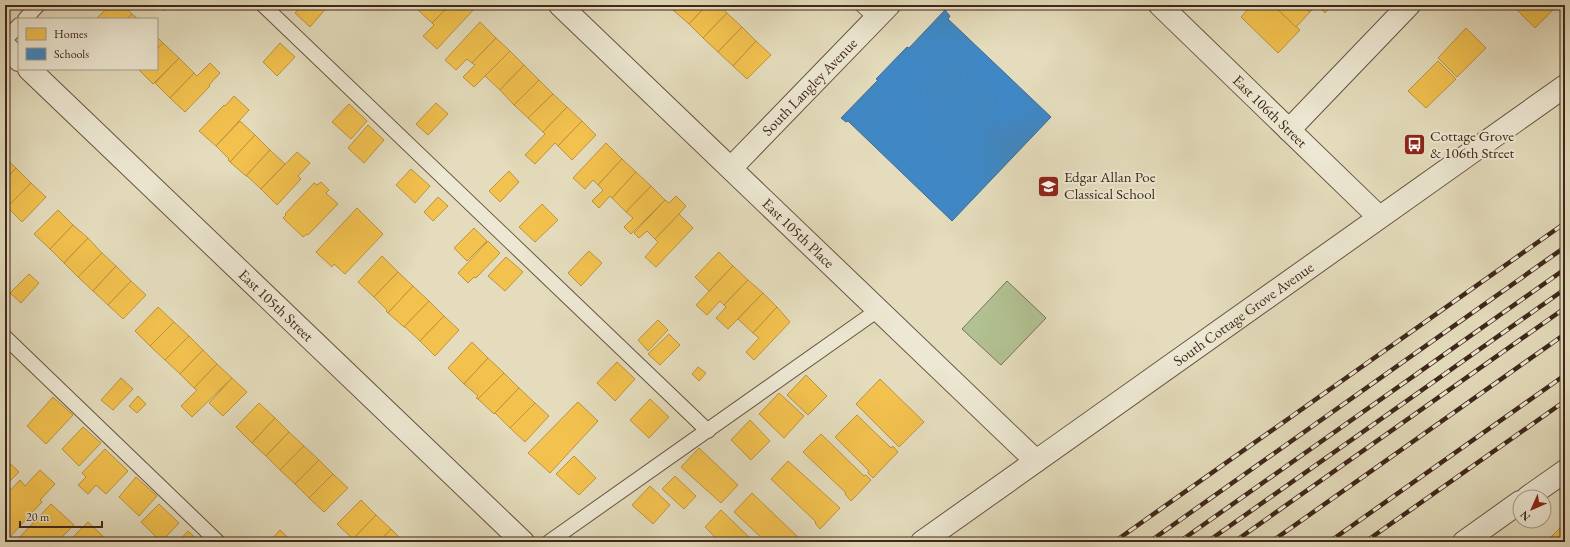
<svg xmlns="http://www.w3.org/2000/svg" width="1570" height="547" font-family="'EB Garamond',serif">
  <style>
    .green { fill: #b2c192; stroke: #787456 }
    .homes { fill: #f2c14e; stroke: #bc933e }
    .schools { fill: #3f88c5; stroke: #3f6b92 }
    .lines { fill: none; stroke-linecap: round; stroke-linejoin: round }
    .service-casing { stroke: #685442; stroke-width: 16 }
    .minor-casing { stroke: #685442; stroke-width: 24 }
    .tertiary-casing { stroke: #685442; stroke-width: 24 }
    .service { stroke: #ede8d3; stroke-width: 14 }
    .minor { stroke: #ede8d3; stroke-width: 22 }
    .tertiary { stroke: #ede8d3; stroke-width: 22 }
    .rail-casing { stroke: #3f271a; stroke-width: 4.5 }
    .rail { stroke: #ede8d3; stroke-width: 3; stroke-dasharray: 9; stroke-linecap: butt }
    .labels { text-anchor: middle; stroke-width: 4; stroke-linejoin: round; paint-order: stroke }
    .street-label { font-size: 15px; fill: #3f271a; stroke: #ede8d3 }
    .poi-label { font-size: 15px; fill: #3f271a; stroke: #ede8d3; text-anchor: start }
  </style>
  <rect width="100%" height="100%" fill="#e4dcbc"/>
  <filter id="stains"><feTurbulence type="fractalNoise" baseFrequency=".005" numOctaves="4"/><feColorMatrix values="0 0 0 0 .2 0 0 0 0 .09 0 0 0 0 .02 0 0 0 .5 -.17"/></filter>
  <radialGradient id="worn" r=".72"><stop offset=".6" stop-color="#630" stop-opacity="0"/><stop offset="1" stop-color="#630" stop-opacity=".3"/></radialGradient>
  <path class="green" d="M 1007,281 L 1046,318 L 1001,365 L 962,329 Z"/>
  <g class="homes">
    <path d="M 110,5 L 123,5 L 132,14 L 127,19 L 96,19 Z"/>
    <path d="M 158,5 L 170,5 L 164,11 Z"/>
    <path d="M 303,5 L 328,5 L 328,6 L 310,27 L 295,13 Z"/>
    <path d="M 423,5 L 450,5 L 432,23 L 418,10 Z"/>
    <path d="M 450,5 L 474,5 L 476,7 L 437,49 L 423,36 L 434,25 L 432,23 Z"/>
    <path d="M 669,5 L 680,5 L 674,11 Z"/>
    <path d="M 680,5 L 707,5 L 689,24 L 674,11 Z"/>
    <path d="M 707,5 L 719,5 L 727,13 L 703,38 L 689,24 Z"/>
    <path d="M 1250,5 L 1273,5 L 1300,30 L 1278,53 L 1241,17 L 1251,6 Z"/>
    <path d="M 1273,5 L 1302,5 L 1310,12 L 1296,27 Z"/>
    <path d="M 1302,5 L 1331,5 L 1325,13 L 1317,5 L 1310,12 Z"/>
    <path d="M 1512,5 L 1558,5 L 1535,28 Z"/>
    <path d="M 727,13 L 742,27 L 718,52 L 703,38 Z"/>
    <path d="M 132,14 L 138,19 L 127,19 Z"/>
    <path d="M 480,22 L 496,38 L 472,63 L 467,59 L 456,70 L 445,60 Z"/>
    <path d="M 742,27 L 756,41 L 733,66 L 718,52 Z"/>
    <path d="M 1466,28 L 1486,48 L 1457,77 L 1438,58 Z"/>
    <path d="M 157,37 L 163,43 L 157,49 Z"/>
    <path d="M 496,38 L 510,51 L 474,87 L 463,77 L 475,65 L 472,63 Z"/>
    <path d="M 756,41 L 771,55 L 747,79 L 733,66 Z"/>
    <path d="M 163,43 L 179,58 L 153,84 L 138,69 L 157,69 L 157,49 Z"/>
    <path d="M 280,43 L 295,57 L 277,76 L 263,62 Z"/>
    <path d="M 510,51 L 524,65 L 500,90 L 485,76 Z"/>
    <path d="M 179,58 L 194,73 L 170,98 L 155,83 Z"/>
    <path d="M 1438,61 L 1456,79 L 1426,108 L 1408,91 Z"/>
    <path d="M 210,63 L 220,73 L 209,85 L 210,86 L 185,112 L 170,98 L 194,73 L 197,76 Z"/>
    <path d="M 524,65 L 539,80 L 514,105 L 500,90 Z"/>
    <path d="M 539,80 L 553,94 L 528,118 L 514,105 Z"/>
    <path d="M 553,94 L 567,107 L 543,132 L 528,118 Z"/>
    <path d="M 234,96 L 249,110 L 216,146 L 199,131 L 224,105 L 225,106 Z"/>
    <path d="M 436,103 L 448,114 L 428,135 L 416,124 Z"/>
    <path d="M 349,104 L 367,121 L 351,139 L 332,122 Z"/>
    <path d="M 567,107 L 582,121 L 558,146 L 555,143 L 535,164 L 525,155 L 545,134 L 543,132 Z"/>
    <path d="M 240,121 L 255,135 L 230,162 L 228,160 L 229,159 L 216,146 Z"/>
    <path d="M 582,121 L 596,135 L 572,160 L 558,146 Z"/>
    <path d="M 368,125 L 384,140 L 364,163 L 348,148 Z"/>
    <path d="M 255,135 L 270,150 L 246,176 L 230,162 Z"/>
    <path d="M 606,143 L 622,159 L 598,185 L 593,180 L 585,189 L 573,178 Z"/>
    <path d="M 270,150 L 285,164 L 261,189 L 247,176 L 246,176 Z"/>
    <path d="M 297,152 L 310,163 L 298,176 L 301,179 L 277,205 L 261,189 Z"/>
    <path d="M 5,158 L 16,168 L 5,180 Z"/>
    <path d="M 622,159 L 636,172 L 612,198 L 610,196 L 599,208 L 592,201 L 603,190 L 598,185 Z"/>
    <path d="M 16,168 L 31,183 L 7,207 L 5,205 L 5,180 Z"/>
    <path d="M 411,169 L 430,186 L 415,203 L 396,185 Z"/>
    <path d="M 509,171 L 519,182 L 500,202 L 489,191 Z"/>
    <path d="M 636,172 L 651,186 L 626,212 L 612,198 Z"/>
    <path d="M 321,182 L 329,190 L 326,193 L 338,204 L 308,235 L 307,234 L 303,237 L 283,218 L 286,215 L 285,214 L 314,183 L 317,185 Z"/>
    <path d="M 31,183 L 46,197 L 22,222 L 7,207 Z"/>
    <path d="M 651,186 L 665,200 L 631,234 L 624,227 L 633,218 L 626,212 Z"/>
    <path d="M 676,196 L 686,206 L 679,214 L 655,239 L 647,231 L 639,238 L 634,233 L 665,200 L 669,203 Z"/>
    <path d="M 438,197 L 448,206 L 433,221 L 424,212 Z"/>
    <path d="M 542,204 L 558,220 L 535,242 L 519,227 Z"/>
    <path d="M 357,208 L 383,234 L 345,274 L 334,264 L 332,267 L 316,252 Z"/>
    <path d="M 58,210 L 73,225 L 50,249 L 34,234 Z"/>
    <path d="M 679,214 L 693,228 L 656,267 L 645,257 L 658,242 L 655,239 Z"/>
    <path d="M 73,225 L 88,238 L 64,263 L 50,249 Z"/>
    <path d="M 474,228 L 487,241 L 467,261 L 454,248 Z"/>
    <path d="M 88,238 L 102,253 L 78,277 L 64,263 Z"/>
    <path d="M 488,241 L 500,253 L 476,278 L 474,277 L 468,283 L 458,273 Z"/>
    <path d="M 589,251 L 602,263 L 581,286 L 568,273 Z"/>
    <path d="M 719,252 L 733,266 L 709,291 L 695,277 Z"/>
    <path d="M 102,253 L 116,266 L 93,291 L 78,277 Z"/>
    <path d="M 382,256 L 398,272 L 374,297 L 358,282 Z"/>
    <path d="M 506,257 L 523,272 L 505,291 L 488,276 Z"/>
    <path d="M 116,266 L 131,281 L 108,305 L 93,291 Z"/>
    <path d="M 733,266 L 748,280 L 724,305 L 720,301 L 707,315 L 696,305 Z"/>
    <path d="M 398,272 L 413,286 L 388,313 L 386,311 L 387,310 L 374,297 Z"/>
    <path d="M 29,274 L 39,283 L 21,303 L 10,293 Z"/>
    <path d="M 748,280 L 763,293 L 728,329 L 716,318 L 726,307 L 724,305 Z"/>
    <path d="M 131,281 L 146,295 L 123,319 L 108,305 Z"/>
    <path d="M 413,286 L 429,301 L 404,327 L 388,313 Z"/>
    <path d="M 763,293 L 777,307 L 753,333 L 738,319 Z"/>
    <path d="M 429,301 L 444,316 L 420,341 L 405,327 L 404,327 Z"/>
    <path d="M 158,307 L 174,322 L 150,346 L 135,331 Z"/>
    <path d="M 777,307 L 790,322 L 754,360 L 746,352 L 759,338 L 753,333 Z"/>
    <path d="M 444,316 L 459,330 L 435,356 L 420,341 Z"/>
    <path d="M 658,320 L 668,330 L 648,351 L 638,340 Z"/>
    <path d="M 174,322 L 189,336 L 165,360 L 150,346 Z"/>
    <path d="M 669,334 L 680,345 L 660,365 L 648,354 Z"/>
    <path d="M 189,336 L 203,350 L 180,374 L 165,360 Z"/>
    <path d="M 472,342 L 488,358 L 464,384 L 448,368 Z"/>
    <path d="M 203,350 L 217,364 L 194,388 L 180,374 Z"/>
    <path d="M 488,358 L 504,373 L 478,399 L 476,398 L 478,396 L 464,384 Z"/>
    <path d="M 617,362 L 635,379 L 615,401 L 597,383 Z"/>
    <path d="M 217,364 L 232,378 L 192,417 L 181,406 L 197,390 L 194,388 Z"/>
    <path d="M 698,367 L 706,373 L 699,381 L 692,374 Z"/>
    <path d="M 504,373 L 519,388 L 494,414 L 478,399 Z"/>
    <path d="M 806,375 L 827,396 L 808,415 L 787,395 Z"/>
    <path d="M 121,378 L 133,389 L 113,410 L 101,400 Z"/>
    <path d="M 232,378 L 247,392 L 223,416 L 209,403 Z"/>
    <path d="M 880,379 L 924,422 L 899,447 L 856,404 Z"/>
    <path d="M 519,388 L 535,403 L 510,428 L 495,413 Z"/>
    <path d="M 779,393 L 804,416 L 784,438 L 759,414 Z"/>
    <path d="M 138,396 L 146,404 L 137,413 L 129,406 Z"/>
    <path d="M 53,397 L 73,415 L 46,444 L 27,426 Z"/>
    <path d="M 650,399 L 669,417 L 649,438 L 630,420 Z"/>
    <path d="M 578,402 L 598,421 L 550,473 L 528,453 Z"/>
    <path d="M 259,403 L 275,418 L 252,443 L 236,427 Z"/>
    <path d="M 535,403 L 549,416 L 525,442 L 510,428 Z"/>
    <path d="M 857,415 L 891,448 L 893,446 L 898,452 L 873,478 L 868,473 L 869,471 L 835,437 Z"/>
    <path d="M 275,418 L 289,432 L 266,456 L 252,443 Z"/>
    <path d="M 750,420 L 770,441 L 751,460 L 731,440 Z"/>
    <path d="M 83,427 L 101,443 L 79,466 L 62,449 Z"/>
    <path d="M 289,432 L 304,446 L 280,470 L 266,456 Z"/>
    <path d="M 821,434 L 864,476 L 866,475 L 871,480 L 851,501 L 845,494 L 846,493 L 803,452 Z"/>
    <path d="M 304,446 L 319,460 L 295,484 L 280,470 Z"/>
    <path d="M 699,448 L 738,485 L 721,503 L 681,467 Z"/>
    <path d="M 105,449 L 128,471 L 106,494 L 96,485 L 88,494 L 78,485 L 86,477 L 82,473 Z"/>
    <path d="M 574,456 L 596,478 L 579,495 L 556,474 Z"/>
    <path d="M 5,459 L 19,472 L 5,486 Z"/>
    <path d="M 319,460 L 333,474 L 309,498 L 295,484 Z"/>
    <path d="M 788,461 L 840,508 L 820,529 L 815,523 L 816,522 L 771,479 Z"/>
    <path d="M 40,470 L 55,484 L 40,500 L 42,502 L 9,538 L 5,535 L 5,496 L 20,480 L 25,486 Z"/>
    <path d="M 333,474 L 348,488 L 324,512 L 309,498 Z"/>
    <path d="M 675,476 L 696,496 L 684,509 L 662,489 Z"/>
    <path d="M 136,477 L 157,496 L 139,516 L 119,497 Z"/>
    <path d="M 650,486 L 670,505 L 653,524 L 632,505 Z"/>
    <path d="M 752,493 L 803,542 L 766,542 L 734,512 Z"/>
    <path d="M 361,500 L 376,515 L 353,539 L 337,524 Z"/>
    <path d="M 51,504 L 74,525 L 57,542 L 15,542 Z"/>
    <path d="M 159,504 L 179,523 L 161,542 L 141,522 Z"/>
    <path d="M 721,510 L 754,542 L 720,542 L 705,527 Z"/>
    <path d="M 376,515 L 391,529 L 379,542 L 356,542 L 353,539 Z"/>
    <path d="M 88,522 L 109,542 L 68,542 Z"/>
    <path d="M 1565,523 L 1565,542 L 1548,542 L 1547,541 Z"/>
    <path d="M 391,529 L 404,542 L 379,542 Z"/>
    <path d="M 280,530 L 293,542 L 269,542 Z"/>
    <path d="M 188,531 L 200,542 L 178,542 Z"/>
    <path d="M 705,537 L 711,542 L 700,542 Z"/>
  </g>
  <path class="schools" d="M 945,10 L 950,16 L 948,19 L 1051,117 L 952,221 L 848,121 L 846,122 L 841,118 L 878,80 L 876,79 L 907,47 L 909,48 Z"/>
  <g class="lines">
    <defs>
      <g id="service">
        <path d="M 263,5 L 708,431"/>
        <path d="M 862,5 L 876,18"/>
        <path d="M 25,19 L 38,5"/>
        <path d="M 5,40 L 19,25"/>
        <path d="M 5,337 L 218,542"/>
        <path d="M 549,542 L 878,310"/>
      </g>
      <g id="minor">
        <path id="s1" d="M 560,5 L 1036,461"/>
        <path id="s2" d="M 1160,5 L 1379,217"/>
        <path d="M 5,46 L 19,60"/>
        <path id="s3" d="M 29,69 L 523,542"/>
        <path d="M 1289,130 L 1409,5"/>
        <path id="s4" d="M 731,168 L 889,5"/>
        <path d="M 1528,497 L 1565,471"/>
        <path d="M 1464,542 L 1520,502"/>
      </g>
      <g id="tertiary">
        <path id="s5" d="M 922,542 L 1565,86"/>
      </g>
    </defs>
    <use href="#service" class="service-casing"/>
    <use href="#minor" class="minor-casing"/>
    <use href="#tertiary" class="tertiary-casing"/>
    <use href="#service" class="service"/>
    <use href="#minor" class="minor"/>
    <use href="#tertiary" class="tertiary"/>
    <defs>
      <g id="rail">
        <path d="M 1114,542 L 1565,223"/>
        <path d="M 1149,542 L 1565,247"/>
        <path d="M 1179,542 L 1565,269"/>
        <path d="M 1207,542 L 1565,289"/>
        <path d="M 1234,542 L 1565,308"/>
        <path d="M 1271,542 L 1565,334"/>
        <path d="M 1329,542 L 1565,375"/>
        <path d="M 1365,542 L 1565,401"/>
      </g>
    </defs>
    <use href="#rail" class="rail-casing"/>
    <use href="#rail" class="rail"/>
  </g>
  <defs>
    <symbol id="bus-square" viewBox="-11 -11 22 22"><rect x="-9" y="-9" width="18" height="18" rx="4" fill="#8f2418" stroke="#ede8d3"/><path d="M-5-6H5V4H4V6H2V4H-2V6H-4V4H-5ZM-3.5-4V0h7V-4ZM-3.5 1.2v1.5H-2V1.2ZM2 1.2v1.5H3.5V1.2Z" fill="#fff"/></symbol>
    <symbol id="school-square" viewBox="-11 -11 22 22"><rect x="-9" y="-9" width="18" height="18" rx="4" fill="#8f2418" stroke="#ede8d3"/><path d="M0-5L7-2L0 1L-7-2ZM-4 1L0 2.5L4 1V4Q0 6-4 4Z" fill="#fff"/></symbol>
  </defs>
  <g fill-rule="evenodd">
    <use href="#bus-square" x="1402" y="132" width="25" height="25"/>
    <use href="#school-square" x="1036" y="174" width="25" height="25"/>
  </g>
  <g class="labels">
    <g class="street-label">
      <text dy="5" stroke="none"><textPath href="#s4" startOffset="113">South Langley Avenue</textPath></text>
      <text dy="5" stroke="none"><textPath href="#s2" startOffset="153">East 106th Street</textPath></text>
      <text dy="5" stroke="none"><textPath href="#s1" startOffset="330">East 105th Place</textPath></text>
      <text dy="5" stroke="none"><textPath href="#s3" startOffset="342">East 105th Street</textPath></text>
      <text dy="5" stroke="none"><textPath href="#s5" startOffset="394">South Cottage Grove Avenue</textPath></text>
    </g>
    <g class="poi-label">
      <text x="1430" y="141">Cottage Grove<tspan x="1430" dy="17">&amp; 106th Street</tspan></text>
      <text x="1064" y="182">Edgar Allan Poe<tspan x="1064" dy="17">Classical School</tspan></text>
    </g>
  </g>
  <rect width="1570" height="547" fill="none" stroke="#e4dcbc" stroke-width="20"/>
  <rect x="6" y="6" width="1558" height="535" fill="none" stroke="#3f271a" stroke-width="2"/>
  <rect x="10" y="10" width="1550" height="527" fill="none" stroke="#3f271a"/>
  <rect x="18" y="18" width="140" height="52" fill="#ede8d3" stroke="#a79b89"/>
  <rect x="26" y="28" width="20" height="12" fill="#f2c14e" stroke="#a79b89"/>
  <text x="54" y="38" font-size="12" fill="#3f271a">Homes</text>
  <rect x="26" y="48" width="20" height="12" fill="#3f88c5" stroke="#a79b89"/>
  <text x="54" y="58" font-size="12" fill="#3f271a">Schools</text>
  <g transform="translate(1532 509) rotate(225)"><circle r="19" fill="#ede8d3" stroke="#a79b89"/>
  <path d="M0-3L7 15L0 10L-7 15Z" fill="#8f2418"/>
  <text y="-6" font-size="11" font-weight="bold" text-anchor="middle" fill="#3f271a">N</text>
  </g>
  <path d="M20 521v6h82v-6" fill="none" stroke="#3f271a" stroke-width="2"/>
  <text x="26" y="521" font-size="12" fill="#3f271a" stroke="#ede8d3" stroke-width="3" paint-order="stroke">20 m</text>
  <rect width="100%" height="100%" filter="url(#stains)"/>
  <rect width="100%" height="100%" fill="url(#worn)"/>
</svg>
